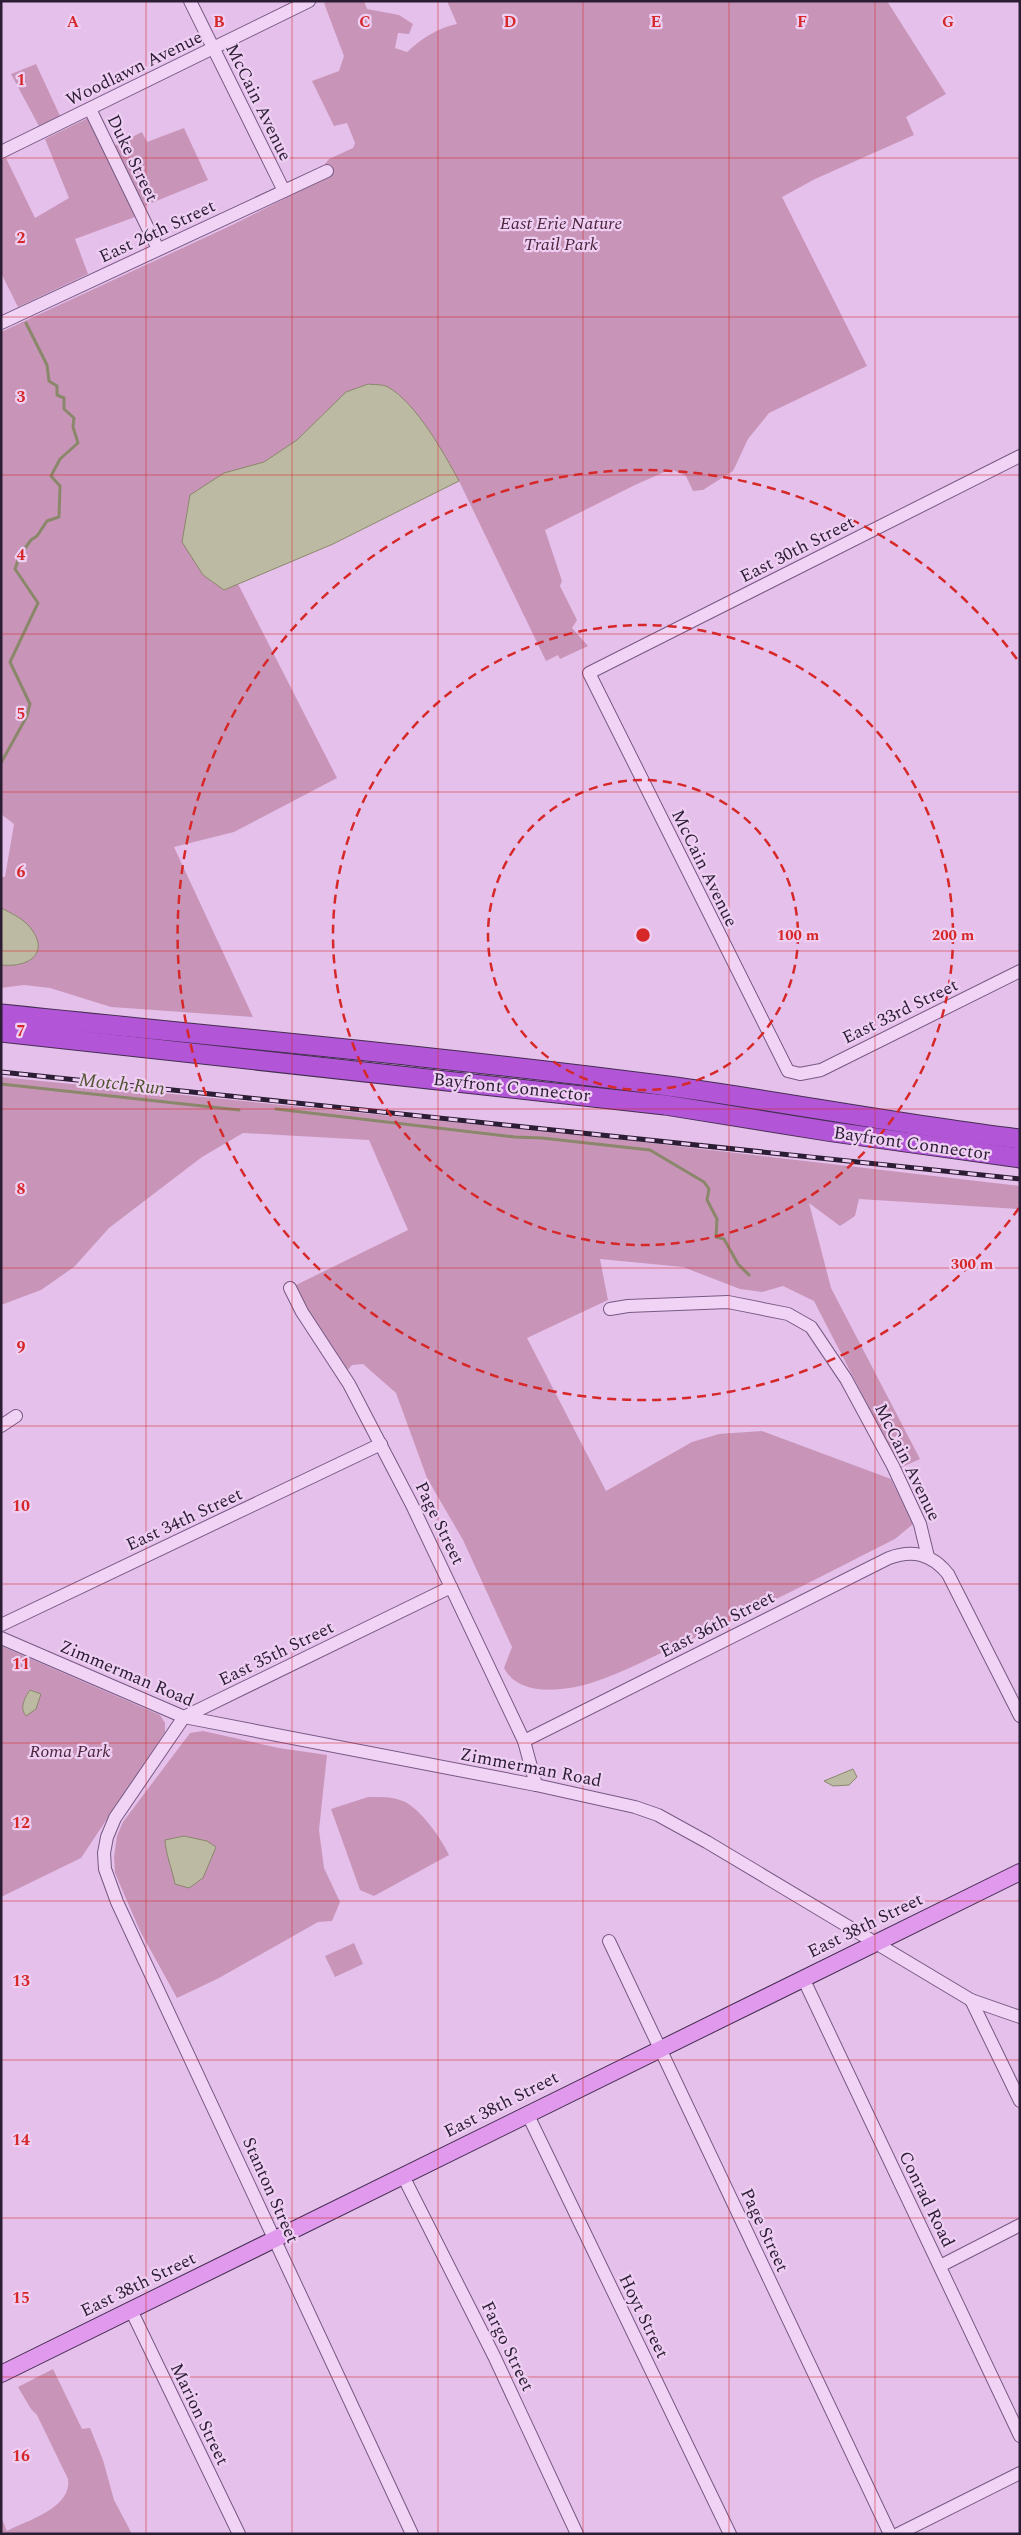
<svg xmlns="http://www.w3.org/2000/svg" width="1021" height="2535" font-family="Spectral,serif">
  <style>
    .green { fill: #c895b9 }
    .water { fill: #bdbaa3; stroke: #8a876b }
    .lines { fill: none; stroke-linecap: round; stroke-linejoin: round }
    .stream { stroke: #8a876b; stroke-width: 3 }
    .minor-casing { stroke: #765983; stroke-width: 14 }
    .major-casing { stroke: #432e50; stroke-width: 18 }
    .highway-casing { stroke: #432e50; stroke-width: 21 }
    .minor { stroke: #f1d3f6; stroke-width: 12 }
    .major { stroke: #e099ec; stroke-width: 16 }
    .highway { stroke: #b255d6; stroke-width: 19 }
    .rail-casing { stroke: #2b1d33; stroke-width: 5 }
    .rail { stroke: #eecff3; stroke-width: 3; stroke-dasharray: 9; stroke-linecap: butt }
    .grid { fill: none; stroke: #d62828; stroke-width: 1; stroke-opacity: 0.55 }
    .ring { fill: none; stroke: #d62828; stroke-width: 2.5; stroke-dasharray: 9 6 }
    .labels { text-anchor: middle; stroke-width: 4.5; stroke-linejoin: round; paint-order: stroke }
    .street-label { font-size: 18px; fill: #2b1d33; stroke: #eecff3 }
    .park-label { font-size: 18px; font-style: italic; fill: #4e253d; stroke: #eecff3 }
    .water-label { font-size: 19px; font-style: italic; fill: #4e522d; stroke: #eecff3 }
    .grid-label { font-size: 16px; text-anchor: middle; font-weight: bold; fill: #d62828; stroke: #eecff3; stroke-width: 4.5; stroke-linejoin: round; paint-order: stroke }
    .centre { fill: #d62828; stroke: #eecff3; stroke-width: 2.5 }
    .ring-label { font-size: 15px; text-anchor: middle; font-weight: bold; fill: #d62828; stroke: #eecff3; stroke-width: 4.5; stroke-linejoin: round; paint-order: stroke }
  </style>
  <rect width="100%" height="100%" fill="#e5c0eb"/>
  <g class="green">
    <path d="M 328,1 L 364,1 L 367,9 L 399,15 L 413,24 L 409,34 L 398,33 L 395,48 L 407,52 C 421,39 437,28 457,24 L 447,1 L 887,1 L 946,94 L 906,117 L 914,135 L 815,179 L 782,197 L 867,366 L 769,413 L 748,439 L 733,471 L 703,490 L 693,491 L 686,476 L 671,469 L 635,485 L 545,530 L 562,581 L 560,586 L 577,620 L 572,628 L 588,646 L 560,659 L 558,655 L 546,661 L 459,481 L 238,584 L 337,778 L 234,832 L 174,847 L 253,1017 L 111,1007 L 50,988 L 24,985 L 1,988 L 1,877 L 5,877 L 14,824 L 1,814 L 1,332 L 232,225 L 329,176 L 325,164 L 329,159 L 353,148 L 355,143 L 347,123 L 334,126 L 312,81 L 339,71 L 344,56 L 324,3 Z"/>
    <path d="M 36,64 L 61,118 L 40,128 L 11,74 Z"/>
    <path d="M 88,118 L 135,217 L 75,239 L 88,274 L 18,307 L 1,273 L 1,160 L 6,158 L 35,218 L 69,198 L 45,139 Z"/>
    <path d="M 184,128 L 208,180 L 144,206 L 114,146 L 142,132 L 147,142 Z"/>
    <path d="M 1,1077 L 574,1134 L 1020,1186 L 1020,1209 L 859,1199 L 855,1216 L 840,1226 L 809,1203 L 831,1288 L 920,1459 L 900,1468 L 814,1301 L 783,1286 L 762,1292 L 740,1289 L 683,1267 L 600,1259 L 608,1300 L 527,1338 L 606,1491 L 692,1442 L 719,1434 L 762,1431 L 891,1479 L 913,1524 L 895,1539 C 822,1576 749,1614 674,1647 C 648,1659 621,1673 594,1682 C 567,1691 519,1698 504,1668 L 512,1647 L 463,1540 L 427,1478 L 396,1393 L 363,1364 L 352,1365 L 346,1372 L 317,1330 L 294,1286 L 408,1230 L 369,1140 L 243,1133 L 202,1157 L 109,1228 L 74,1267 L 41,1290 L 1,1305 Z"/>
    <path d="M 1,1646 L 160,1715 L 165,1723 L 165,1732 L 81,1858 L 1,1897 Z"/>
    <path d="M 203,1731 L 279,1748 L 327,1755 L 319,1830 L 324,1868 L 340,1902 L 332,1921 L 318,1922 L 219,1978 L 177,1998 L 140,1931 L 115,1873 L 114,1857 L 117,1836 L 123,1822 L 190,1733 Z"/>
    <path d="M 368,1797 C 380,1797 391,1796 403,1801 C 420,1808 441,1838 449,1855 L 374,1896 L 360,1890 L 331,1809 Z"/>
    <path d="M 354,1943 L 363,1964 L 335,1977 L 325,1956 Z"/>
    <path d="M 53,2369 L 82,2429 L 90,2428 L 103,2460 L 114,2500 L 132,2534 L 1,2534 L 1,2517 L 7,2531 C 28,2520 72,2508 68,2479 L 37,2415 L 31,2409 L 18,2387 Z"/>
  </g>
  <g class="water">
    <path d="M 368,384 C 374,385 383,384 388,387 C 416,403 444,453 459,481 L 333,544 L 224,590 L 203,575 L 182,542 L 190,495 L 224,473 L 264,462 L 297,440 L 346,392 Z"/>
    <path d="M 1,908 C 11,913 20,917 28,925 C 52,952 30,968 1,965 Z"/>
    <path d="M 30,1690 L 41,1694 L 36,1709 L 26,1716 C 19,1708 25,1697 30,1690 Z"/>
    <path d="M 853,1769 L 857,1777 L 849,1785 L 833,1786 L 824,1781 Z"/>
    <path d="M 184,1836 L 207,1841 L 216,1847 L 203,1878 L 189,1888 L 175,1884 C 172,1868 166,1856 165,1840 Z"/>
  </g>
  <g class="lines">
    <g class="stream">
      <path d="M 1,763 L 27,716 L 30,704 L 10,662 L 38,603 L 15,569 L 20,555 L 31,540 L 37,536 L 47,521 L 59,517 L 60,486 L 51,476 L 60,459 L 78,443 L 73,427 L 74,418 L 64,409 L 64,398 L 57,395 L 57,386 L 49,381 L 47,365 L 26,323"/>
      <path d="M 1,1084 L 239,1110"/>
      <path d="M 276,1109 L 515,1137 L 542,1138 L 650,1150 L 704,1182 L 709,1189 L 707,1200 L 717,1219 L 716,1237 L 724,1239 L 738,1264 L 749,1275"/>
    </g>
    <defs>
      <g id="minor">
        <path d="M 190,1 L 284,191"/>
        <path d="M 90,109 L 158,249"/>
        <path d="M 1,152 L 309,1"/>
        <path d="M 1,323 L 327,171"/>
        <path d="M 1020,456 L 589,673 L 788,1071 L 800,1074 L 821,1070 L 1020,971"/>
        <path d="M 290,1288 L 302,1312 L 349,1384 L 412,1505 L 524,1741 L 536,1785"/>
        <path d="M 610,1309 L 628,1306 L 728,1302 L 788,1314 L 811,1327 L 846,1379 L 893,1466 L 920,1524 L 928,1557"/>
        <path d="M 1,1426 L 16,1416"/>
        <path d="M 1,1625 L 381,1444"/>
        <path d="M 1,1638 L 184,1717 L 536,1785 L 635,1807 L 658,1815 L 707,1842 L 971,2000 L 1020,2017"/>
        <path d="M 524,1741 L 889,1558 C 913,1549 932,1554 948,1574 L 1020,1716"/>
        <path d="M 609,1941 L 890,2534"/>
        <path d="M 803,1978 L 1020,2436"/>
        <path d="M 971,2000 L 1020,2101"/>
        <path d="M 527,2113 L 730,2534"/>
        <path d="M 403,2176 L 494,2356 L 577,2534"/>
        <path d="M 940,2266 L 1020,2225"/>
        <path d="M 131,2310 L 239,2534"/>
        <path d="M 412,2534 C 312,2324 217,2112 117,1902 L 105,1869 L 104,1853 L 107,1837 L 115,1818 L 184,1717 L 451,1587"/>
        <path d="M 898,2534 L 1020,2473"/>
      </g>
      <path id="major" d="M 1,2374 L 1020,1872"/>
      <g id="highway">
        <path d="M 1,1014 C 223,1037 446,1057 668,1086 C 785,1102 902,1125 1020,1139"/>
        <path d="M 1,1032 L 665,1105 L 833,1132 L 1020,1158"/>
      </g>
    </defs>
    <use href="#minor" class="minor-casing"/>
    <use href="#major" class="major-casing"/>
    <use href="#highway" class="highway-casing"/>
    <use href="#minor" class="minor"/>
    <use href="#major" class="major"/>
    <use href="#highway" class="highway"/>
    <defs>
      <path id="rail" d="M 1,1072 L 1020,1179"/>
    </defs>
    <use href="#rail" class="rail-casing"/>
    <use href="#rail" class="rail"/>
  </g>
  <path class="grid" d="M 146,1 L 146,2534M 292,1 L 292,2534M 438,1 L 438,2534M 583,1 L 583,2534M 729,1 L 729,2534M 875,1 L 875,2534M 1,158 L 1020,158M 1,317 L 1020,317M 1,475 L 1020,475M 1,634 L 1020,634M 1,792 L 1020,792M 1,951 L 1020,951M 1,1109 L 1020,1109M 1,1268 L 1020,1268M 1,1426 L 1020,1426M 1,1584 L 1020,1584M 1,1743 L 1020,1743M 1,1901 L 1020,1901M 1,2060 L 1020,2060M 1,2218 L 1020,2218M 1,2377 L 1020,2377"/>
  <g class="ring">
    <circle cx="643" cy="935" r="155"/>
    <circle cx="643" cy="935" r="310"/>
    <path d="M1019 1208A465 465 0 1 1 1019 662"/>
  </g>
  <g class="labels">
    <g class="street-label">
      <text transform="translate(134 68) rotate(-26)" y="6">Woodlawn Avenue</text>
      <text transform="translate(259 102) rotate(64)" y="6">McCain Avenue</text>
      <text transform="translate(133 158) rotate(64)" y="6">Duke Street</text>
      <text transform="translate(157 231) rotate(-25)" y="6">East 26th Street</text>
      <text transform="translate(797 549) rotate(-27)" y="6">East 30th Street</text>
      <text transform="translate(705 868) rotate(64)" y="6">McCain Avenue</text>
      <text transform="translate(900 1011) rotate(-26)" y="6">East 33rd Street</text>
      <text transform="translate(512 1087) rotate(6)" y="6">Bayfront Connector</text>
      <text transform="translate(912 1143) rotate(8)" y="6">Bayfront Connector</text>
      <text transform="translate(908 1462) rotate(64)" y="6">McCain Avenue</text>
      <text transform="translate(184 1519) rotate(-25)" y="6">East 34th Street</text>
      <text transform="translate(440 1523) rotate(64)" y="6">Page Street</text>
      <text transform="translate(717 1624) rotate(-27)" y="6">East 36th Street</text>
      <text transform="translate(276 1653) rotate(-26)" y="6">East 35th Street</text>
      <text transform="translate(127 1673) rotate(23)" y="6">Zimmerman Road</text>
      <text transform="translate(531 1767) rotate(11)" y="6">Zimmerman Road</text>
      <text transform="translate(865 1925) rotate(-26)" y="6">East 38th Street</text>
      <text transform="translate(501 2104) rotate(-27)" y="6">East 38th Street</text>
      <text transform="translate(271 2190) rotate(66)" y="6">Stanton Street</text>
      <text transform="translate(927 2199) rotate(64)" y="6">Conrad Road</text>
      <text transform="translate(765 2230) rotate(65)" y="6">Page Street</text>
      <text transform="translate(138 2284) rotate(-26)" y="6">East 38th Street</text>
      <text transform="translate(644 2316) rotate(64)" y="6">Hoyt Street</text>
      <text transform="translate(508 2346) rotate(64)" y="6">Fargo Street</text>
      <text transform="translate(200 2414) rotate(64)" y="6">Marion Street</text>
    </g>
    <g class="park-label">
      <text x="561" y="229">East Erie Nature<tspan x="561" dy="21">Trail Park</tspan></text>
      <text x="70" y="1757">Roma Park</text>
    </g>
    <g class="water-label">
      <text transform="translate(122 1083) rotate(6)" y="7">Motch Run</text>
    </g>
  </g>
  <g class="grid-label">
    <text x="73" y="27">A</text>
    <text x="219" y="27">B</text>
    <text x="365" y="27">C</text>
    <text x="510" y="27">D</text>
    <text x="656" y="27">E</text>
    <text x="802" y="27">F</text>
    <text x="948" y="27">G</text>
    <text x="21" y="85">1</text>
    <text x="21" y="243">2</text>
    <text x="21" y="402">3</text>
    <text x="21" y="560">4</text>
    <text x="21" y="719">5</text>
    <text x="21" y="877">6</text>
    <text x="21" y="1036">7</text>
    <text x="21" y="1194">8</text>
    <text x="21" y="1352">9</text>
    <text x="21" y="1511">10</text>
    <text x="21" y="1669">11</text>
    <text x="21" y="1828">12</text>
    <text x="21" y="1986">13</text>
    <text x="21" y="2145">14</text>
    <text x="21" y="2303">15</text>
    <text x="21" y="2461">16</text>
  </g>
  <circle cx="643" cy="935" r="8" class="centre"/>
  <g class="ring-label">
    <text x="798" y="940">100 m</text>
    <text x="953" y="940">200 m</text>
    <text x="972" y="1269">300 m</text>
  </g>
  <rect width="1021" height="2535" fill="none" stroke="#2b1d33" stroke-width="5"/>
</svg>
